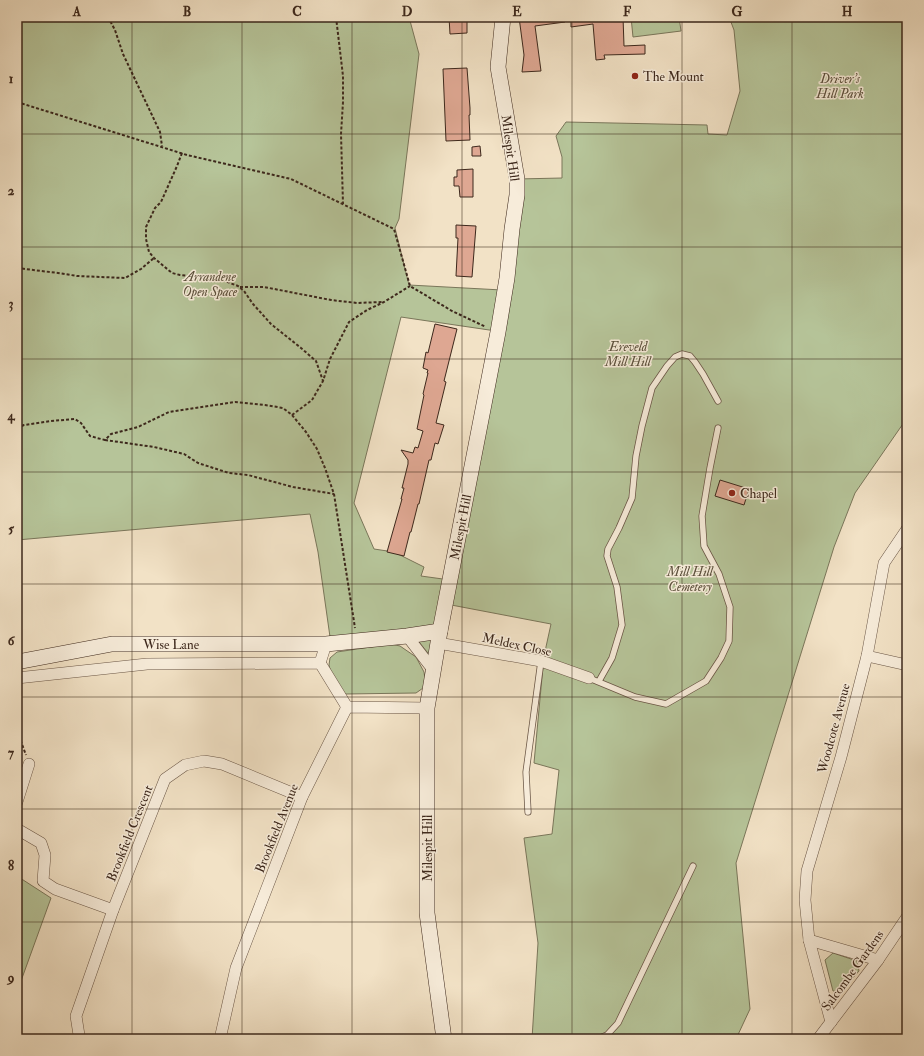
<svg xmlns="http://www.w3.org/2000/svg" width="924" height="1056" font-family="'IM FELL Double Pica',serif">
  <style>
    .green { fill: #b6c499; stroke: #7a765a }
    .building { fill: #dea792; stroke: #3d281c }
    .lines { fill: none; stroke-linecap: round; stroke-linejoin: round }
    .lane-casing { stroke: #6a5646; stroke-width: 7 }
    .street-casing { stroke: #6a5646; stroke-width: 12 }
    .secondary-casing { stroke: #3d281c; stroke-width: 16 }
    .path { stroke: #3d281c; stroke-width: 2; stroke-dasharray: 3 2; stroke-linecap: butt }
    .lane { stroke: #f7ecda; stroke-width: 5.5 }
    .street { stroke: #f7ecda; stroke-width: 11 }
    .secondary { stroke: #f7ecda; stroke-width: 15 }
    .grid { fill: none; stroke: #3d281c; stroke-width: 1; stroke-opacity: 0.55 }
    .poi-dot { fill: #8f2418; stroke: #f7ecda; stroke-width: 1.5 }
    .labels { text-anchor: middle; stroke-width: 3; stroke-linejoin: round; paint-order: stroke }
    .poi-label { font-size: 13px; fill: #3d281c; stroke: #f7ecda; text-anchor: start }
    .park-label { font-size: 13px; font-style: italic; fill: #5b4f3b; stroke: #f7ecda }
    .street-label { font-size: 13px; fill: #3d281c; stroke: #f7ecda }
    .neatline { fill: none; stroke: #3d281c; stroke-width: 1.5 }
    .grid-label { font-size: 13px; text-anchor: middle; font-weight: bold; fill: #3d281c }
  </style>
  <rect width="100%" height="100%" fill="#f2e2c6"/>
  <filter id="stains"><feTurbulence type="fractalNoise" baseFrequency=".005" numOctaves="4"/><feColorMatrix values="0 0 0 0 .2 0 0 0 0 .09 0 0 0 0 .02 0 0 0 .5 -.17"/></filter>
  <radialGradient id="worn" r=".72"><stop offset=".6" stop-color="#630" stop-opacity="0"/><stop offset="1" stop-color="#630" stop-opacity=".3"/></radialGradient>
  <g class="green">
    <path d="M 17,17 L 409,17 L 419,54 L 399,219 L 395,228 L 409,285 L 502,290 L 496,331 L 401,317 L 354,503 L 374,549 L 394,552 L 424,567 L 421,576 L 450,580 L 498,332 L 507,278 L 512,229 L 517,195 L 517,179 L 562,178 L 562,157 L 556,136 L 566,122 L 707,125 L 708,134 L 727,135 L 740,91 L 734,30 L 729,17 L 907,17 L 907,418 L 855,493 L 834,547 L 736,863 L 750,1009 L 736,1039 L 532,1039 L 538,943 L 524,838 L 552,834 L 559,770 L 534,763 L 544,656 L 551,624 L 446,604 L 440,631 L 408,636 L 331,644 L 318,552 L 310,514 L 17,540 Z"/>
    <path d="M 631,17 L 679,17 L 681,31 L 633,37 Z"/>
    <path d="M 433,635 L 431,657 L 416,638 Z"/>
    <path d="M 391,644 L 400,646 L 416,657 L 424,672 L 426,686 L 416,693 L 346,694 L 333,682 L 329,665 L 330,658 L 337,652 Z"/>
    <path d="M 17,876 L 51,898 L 17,992 Z"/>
    <path d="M 833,953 L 857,961 L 859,971 L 840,992 L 833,991 L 825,960 Z"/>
  </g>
  <g class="building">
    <path d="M 449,17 L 467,17 L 467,33 L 450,34 Z"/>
    <path d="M 519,17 L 565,17 L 565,22 L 535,26 L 541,71 L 522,72 L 524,55 Z"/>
    <path d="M 571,17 L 623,17 L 624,46 L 645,45 L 645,54 L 604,55 L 605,59 L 596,60 L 593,24 L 571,27 Z"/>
    <path d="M 467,68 L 470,108 L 470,115 L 469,115 L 470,140 L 446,141 L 443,69 Z"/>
    <path d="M 480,146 L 481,156 L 472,156 L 472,147 Z"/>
    <path d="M 473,169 L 473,197 L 460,197 L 459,186 L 454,186 L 454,177 L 457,177 L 457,170 Z"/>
    <path d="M 456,225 L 476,226 L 472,277 L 456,276 L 458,238 L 456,238 Z"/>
    <path d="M 435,324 L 457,329 L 444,381 L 446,382 L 436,423 L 444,425 L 438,444 L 435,443 L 431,460 L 429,460 L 419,504 L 418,504 L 411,532 L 410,532 L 404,556 L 387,552 L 402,499 L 401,499 L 404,488 L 402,488 L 408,464 L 408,460 L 401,450 L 413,453 L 415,447 L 418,448 L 423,431 L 417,429 L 424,395 L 423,394 L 428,373 L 427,373 L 428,370 L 423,368 L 426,352 L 428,353 Z"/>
    <path d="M 720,480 L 749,489 L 744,505 L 715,496 Z"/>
  </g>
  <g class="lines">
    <defs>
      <g id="lane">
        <path d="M 589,678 L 635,697 L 666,704 L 706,681 L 721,658 L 729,641 L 730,607 L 719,574 L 704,546 L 702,516 L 710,468 L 718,428"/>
        <path d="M 599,681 L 612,658 L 622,625 L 617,587 L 607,556 L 608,549 L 619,528 L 632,498 L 636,456 L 642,426 L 652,388 L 667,366 L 675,357 L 682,354 L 690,356 L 695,362 L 703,374 L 718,401"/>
        <path d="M 528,812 L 526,772 L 541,661"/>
        <path d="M 597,1039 L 607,1035 L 618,1023 L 693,866"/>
      </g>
      <g id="street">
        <path d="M 407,636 L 434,671"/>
        <path d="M 438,643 L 541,661 L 589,678"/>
        <path d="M 867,656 L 907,665"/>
        <path d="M 320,663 L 326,644"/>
        <path d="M 17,678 L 147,664 L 320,663 L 347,707"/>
        <path d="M 17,802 L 29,764"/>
        <path d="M 17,829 L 41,843 L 45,855 L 43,881 L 55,889 L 113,910"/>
        <path d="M 809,940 L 878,960"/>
        <path d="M 831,1022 L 809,940 L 805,900 L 807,871 L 841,757 L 867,656 L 884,563 L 907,529"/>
        <path d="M 81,1039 L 79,1035 L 76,1016 L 113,910 L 165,779 L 185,765 L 204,761 L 222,764 L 302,797"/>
        <path d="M 220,1039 L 236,968 L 302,797 L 347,707 L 427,708"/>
        <path d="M 818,1039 L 878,960 L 907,917"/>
      </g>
      <g id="secondary">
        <path d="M 17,662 L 112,644 L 326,644 L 407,636 L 440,631"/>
        <path d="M 444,1039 L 427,913 L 427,708 L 440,631 L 498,332 L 507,278 L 512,229 L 517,195 L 517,179 L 498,67 L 503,17"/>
      </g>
    </defs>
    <use href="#lane" class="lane-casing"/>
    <use href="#street" class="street-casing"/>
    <use href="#secondary" class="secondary-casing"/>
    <g class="path">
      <path d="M 108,17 L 115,30 L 123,54 L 160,132 L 162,146"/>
      <path d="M 336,17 L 343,76 L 343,102 L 341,134 L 343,204"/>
      <path d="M 17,102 L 187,155 L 291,179 L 394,229 L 410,286 L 452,311 L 486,327"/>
      <path d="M 182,153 L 177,166 L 161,202 L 155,208 L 146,227 L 146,239 L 149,252 L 154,258 L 172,273 L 180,275 L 208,278 L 225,281 L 238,286 L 244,291 L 253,304 L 271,324 L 301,348 L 316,361 L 323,381"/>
      <path d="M 17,268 L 58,273 L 77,276 L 125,278 L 141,269 L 154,258"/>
      <path d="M 240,287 L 264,287 L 331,300 L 357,303 L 382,302"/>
      <path d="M 292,415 L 312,400 L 323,381 L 330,359 L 349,322 L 367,310 L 384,302 L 410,286"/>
      <path d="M 17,428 L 24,425 L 51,421 L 75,419 L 81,423 L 90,436 L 97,438 L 105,440 L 111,434 L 138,427 L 169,412 L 235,402 L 265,405 L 283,408 L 292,415 L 306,432 L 317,449 L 325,468 L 334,494 L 355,628"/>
      <path d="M 105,440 L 154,447 L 184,454 L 198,463 L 229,473 L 248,475 L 293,487 L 334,494"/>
      <path d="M 17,731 L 26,755"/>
    </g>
    <use href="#lane" class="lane"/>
    <use href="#street" class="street"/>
    <use href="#secondary" class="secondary"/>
  </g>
  <path class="grid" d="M 132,17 L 132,1039M 242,17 L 242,1039M 352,17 L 352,1039M 462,17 L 462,1039M 572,17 L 572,1039M 682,17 L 682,1039M 792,17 L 792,1039M 17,134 L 907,134M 17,247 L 907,247M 17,359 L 907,359M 17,472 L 907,472M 17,584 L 907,584M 17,697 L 907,697M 17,809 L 907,809M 17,922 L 907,922"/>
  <g class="poi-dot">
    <circle cx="635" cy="76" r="4"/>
    <circle cx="732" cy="493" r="4"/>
  </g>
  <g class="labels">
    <g class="poi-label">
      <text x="643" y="81">The Mount</text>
      <text x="740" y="498">Chapel</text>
    </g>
    <g class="park-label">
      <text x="840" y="83">Driver's<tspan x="840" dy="15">Hill Park</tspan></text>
      <text x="210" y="281">Arrandene<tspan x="210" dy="15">Open Space</tspan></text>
      <text x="628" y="351">Ereveld<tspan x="628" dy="15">Mill Hill</tspan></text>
      <text x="690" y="576">Mill Hill<tspan x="690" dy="15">Cemetery</tspan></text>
    </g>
    <g class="street-label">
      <text transform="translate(511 148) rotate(82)" y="5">Milespit Hill</text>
      <text transform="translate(460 527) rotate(-79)" y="5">Milespit Hill</text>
      <text x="171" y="649">Wise Lane</text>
      <text transform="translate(517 644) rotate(12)" y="5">Meldex Close</text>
      <text transform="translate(833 728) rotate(-75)" y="5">Woodcote Avenue</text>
      <text transform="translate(276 828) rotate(-68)" y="5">Brookfield Avenue</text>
      <text transform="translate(129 833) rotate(-68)" y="5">Brookfield Crescent</text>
      <text transform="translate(427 848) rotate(-90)" y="5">Milespit Hill</text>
      <text transform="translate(852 970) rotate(-54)" y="5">Salcombe Gardens</text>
    </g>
  </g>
  <rect width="924" height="1056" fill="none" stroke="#f2e2c6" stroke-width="44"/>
  <rect x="22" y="22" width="880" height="1012" class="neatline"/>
  <g class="grid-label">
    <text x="77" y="16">A</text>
    <text x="187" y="16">B</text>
    <text x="297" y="16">C</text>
    <text x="407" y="16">D</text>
    <text x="517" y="16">E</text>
    <text x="627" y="16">F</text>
    <text x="737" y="16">G</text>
    <text x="847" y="16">H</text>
    <text x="11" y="83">1</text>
    <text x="11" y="195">2</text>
    <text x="11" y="308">3</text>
    <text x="11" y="420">4</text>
    <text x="11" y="533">5</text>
    <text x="11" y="645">6</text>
    <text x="11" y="757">7</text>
    <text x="11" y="870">8</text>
    <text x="11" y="982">9</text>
  </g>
  <rect width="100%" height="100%" filter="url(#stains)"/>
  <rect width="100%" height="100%" fill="url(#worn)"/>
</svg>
